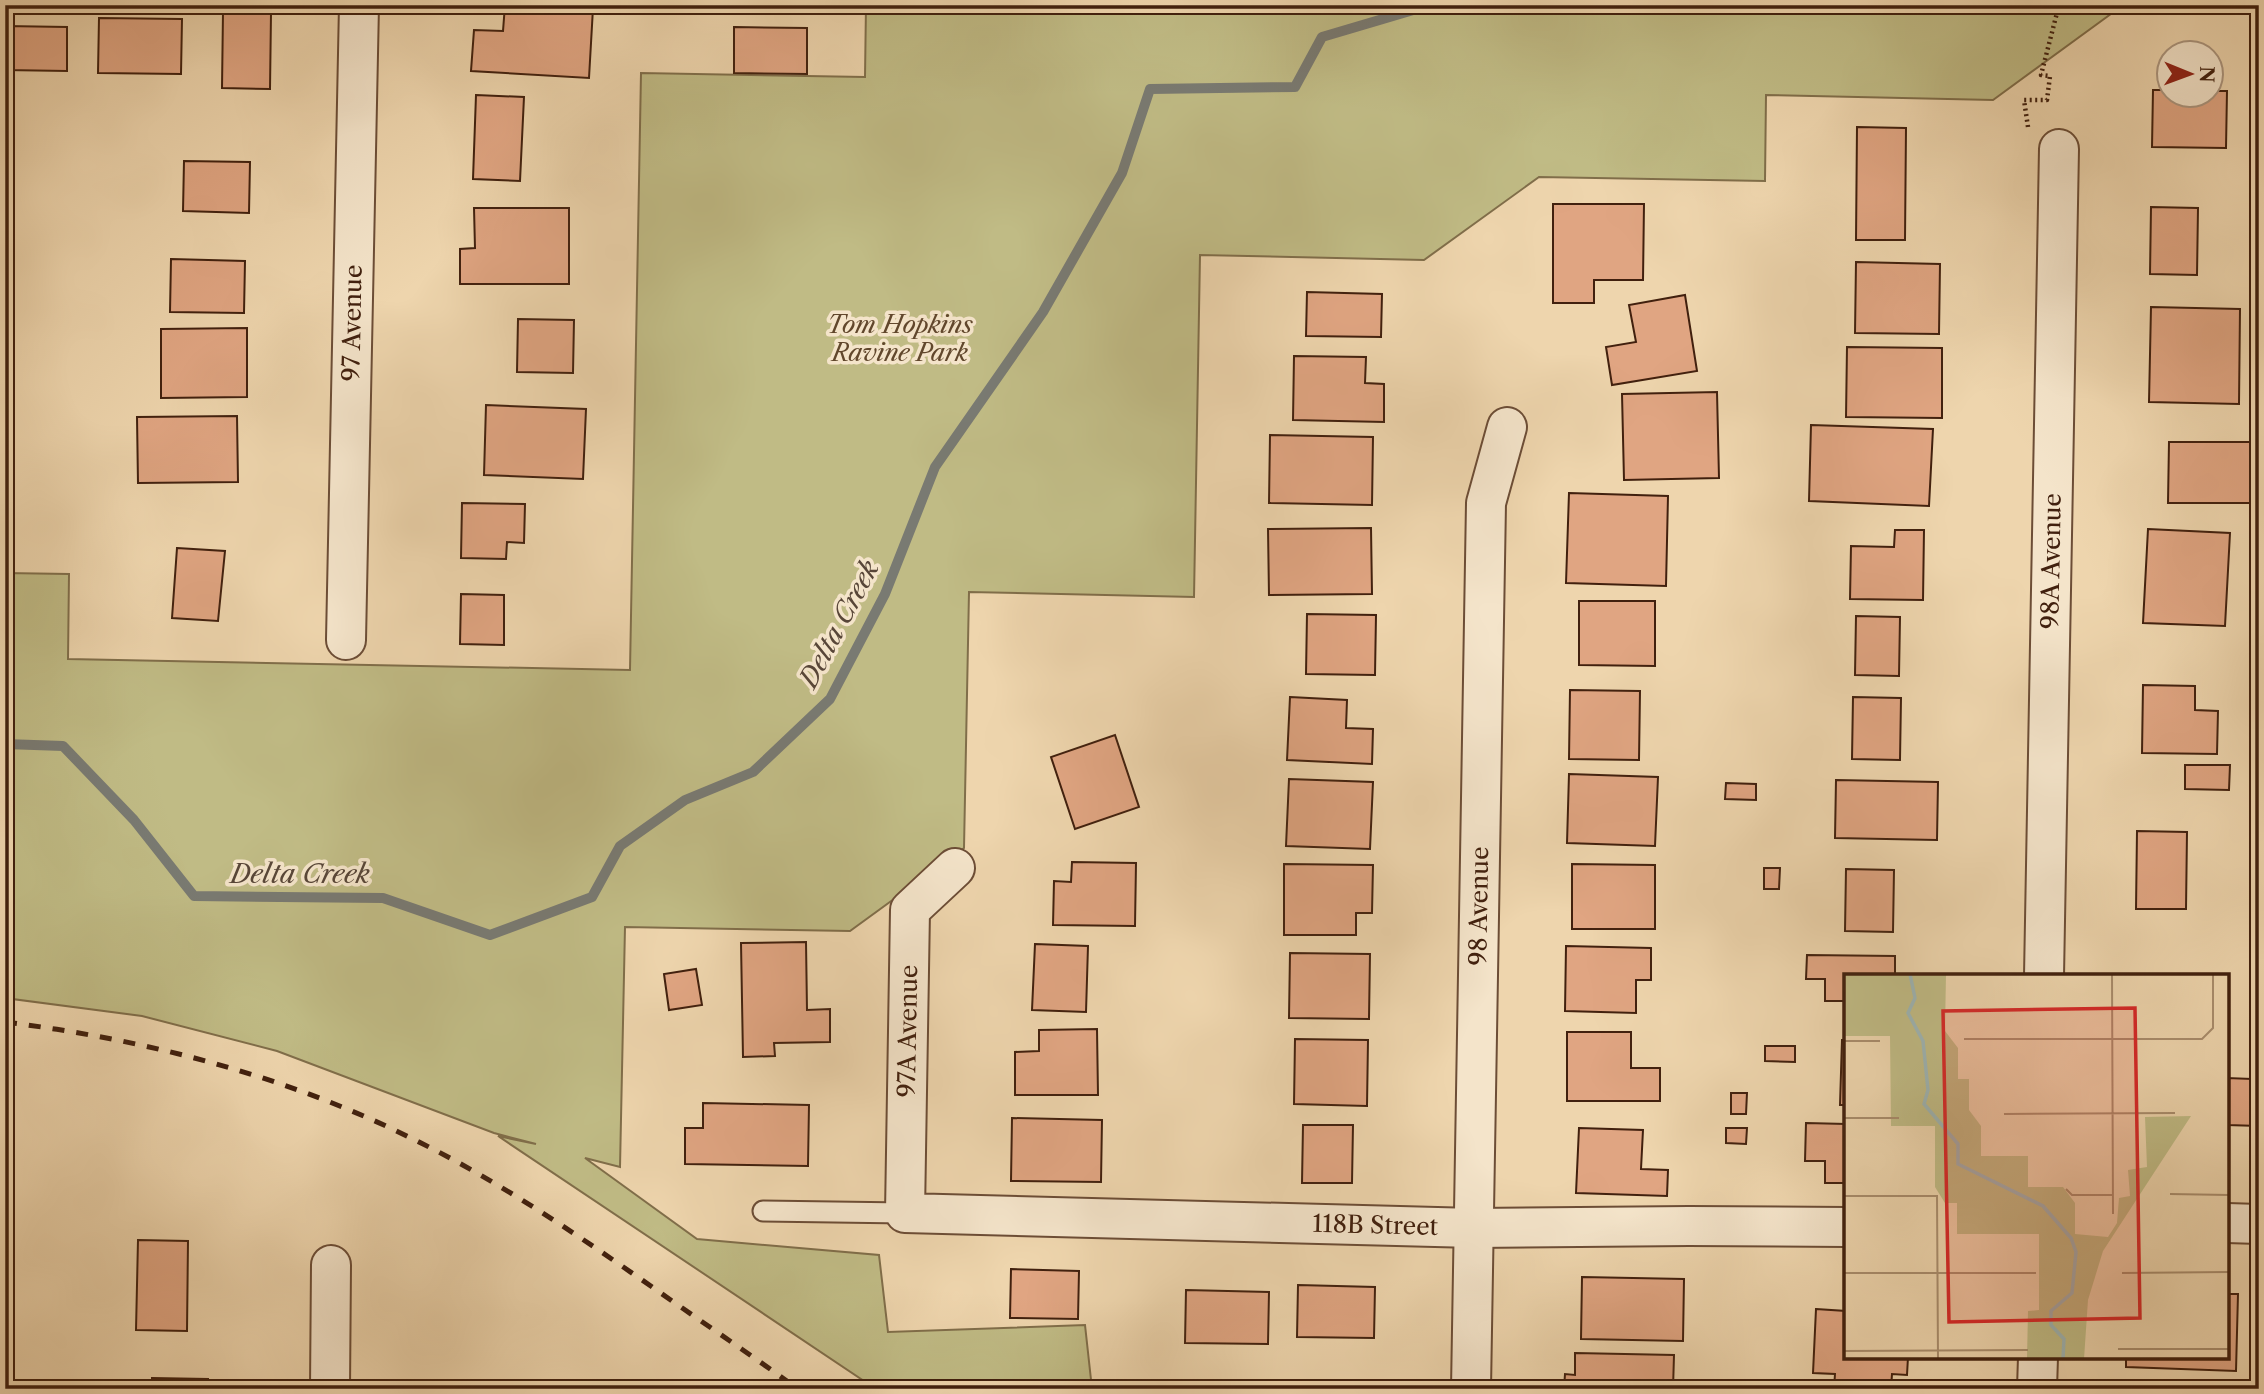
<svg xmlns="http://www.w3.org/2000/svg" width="2264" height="1394" font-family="'Libre Caslon Text',serif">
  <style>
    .green { fill: #c0bb85; stroke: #806e4a; stroke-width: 2 }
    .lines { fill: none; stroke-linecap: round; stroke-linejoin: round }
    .stream { stroke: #797a72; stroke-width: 10 }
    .building { fill: #e0a582; stroke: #41200e; stroke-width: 2 }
    .service-casing { stroke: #6c4d36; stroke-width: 23 }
    .minor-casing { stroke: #6c4d36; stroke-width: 42 }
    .path { stroke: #41200e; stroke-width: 4.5; stroke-dasharray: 2 3.5; stroke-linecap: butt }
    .service { stroke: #f4e4ca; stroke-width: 19 }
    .minor { stroke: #f4e4ca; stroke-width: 38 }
    .rail { stroke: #41200e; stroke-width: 5; stroke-dasharray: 12 12; stroke-linecap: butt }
    .labels { text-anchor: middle; stroke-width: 7; stroke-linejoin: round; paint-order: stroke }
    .street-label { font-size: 24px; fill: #41200e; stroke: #f4e4ca }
    .park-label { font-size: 24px; font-style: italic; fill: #61472c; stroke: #f4e4ca }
    .water-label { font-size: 26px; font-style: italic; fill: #584638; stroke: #f4e4ca }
    .inset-river { fill: none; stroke: #9eb6b5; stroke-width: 3.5 }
    .inset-road { fill: none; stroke: #a98d6d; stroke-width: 2 }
    .view { fill: #d62828; fill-opacity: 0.15; stroke: #d62828; stroke-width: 3.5 }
    .inset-edge { fill: none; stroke: #41200e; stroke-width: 3.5 }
  </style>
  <rect width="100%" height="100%" fill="#eed5ad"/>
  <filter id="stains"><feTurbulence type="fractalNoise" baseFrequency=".00286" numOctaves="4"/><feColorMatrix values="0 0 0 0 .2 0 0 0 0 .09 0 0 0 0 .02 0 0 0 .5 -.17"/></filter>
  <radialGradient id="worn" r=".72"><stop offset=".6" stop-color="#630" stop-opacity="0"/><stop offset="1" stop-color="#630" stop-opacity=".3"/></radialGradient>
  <path class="green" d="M 866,5 L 2259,5 L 2259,14 L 2115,11 L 1993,100 L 1766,95 L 1765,181 L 1539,177 L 1424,260 L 1200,255 L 1194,597 L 969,592 L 964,848 L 850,931 L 625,927 L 620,1167 L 585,1158 L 697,1239 L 879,1255 L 888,1332 L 1085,1325 L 1092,1389 L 876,1389 L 498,1136 L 536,1144 L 494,1133 L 277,1051 L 142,1016 L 5,998 L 5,573 L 69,574 L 68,659 L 630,670 L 641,73 L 865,77 Z"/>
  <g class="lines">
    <path class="stream" d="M 5,744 L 63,746 L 134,820 L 194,896 L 383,898 L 490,935 L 592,897 L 620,846 L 685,800 L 753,772 L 830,699 L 885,594 L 935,467 L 1043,312 L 1122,173 L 1150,89 L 1295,87 L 1322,37 L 1420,8 L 1424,5"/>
  </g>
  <g class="building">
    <path d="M 505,5 L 593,8 L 589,78 L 471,71 L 474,30 L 503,31 Z"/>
    <path d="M 223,12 L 271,13 L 270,89 L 222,88 Z"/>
    <path d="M 99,18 L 182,19 L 181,74 L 98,73 Z"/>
    <path d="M 5,26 L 67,27 L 67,71 L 5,70 Z"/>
    <path d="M 734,27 L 807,28 L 807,74 L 734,73 Z"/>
    <path d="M 2153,90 L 2170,90 L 2170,94 L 2212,94 L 2212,91 L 2227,91 L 2226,148 L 2152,147 Z"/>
    <path d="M 476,95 L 524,97 L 520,181 L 473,179 Z"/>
    <path d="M 1857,127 L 1906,128 L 1905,240 L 1856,240 Z"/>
    <path d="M 184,161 L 250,162 L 249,213 L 183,211 Z"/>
    <path d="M 1553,204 L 1644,204 L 1643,280 L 1594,280 L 1594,303 L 1553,303 Z"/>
    <path d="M 2151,207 L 2198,208 L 2197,275 L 2150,274 Z"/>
    <path d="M 474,208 L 569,208 L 569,284 L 460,284 L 460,249 L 475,248 Z"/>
    <path d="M 171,259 L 245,261 L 244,313 L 170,312 Z"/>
    <path d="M 1856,262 L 1940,264 L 1939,334 L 1855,333 Z"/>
    <path d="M 1307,292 L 1382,294 L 1381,337 L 1306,336 Z"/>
    <path d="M 1685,295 L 1697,371 L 1612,385 L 1606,347 L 1636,342 L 1629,305 Z"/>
    <path d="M 2151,307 L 2240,309 L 2239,404 L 2149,402 Z"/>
    <path d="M 518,319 L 574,320 L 573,373 L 517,372 Z"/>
    <path d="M 247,328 L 247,397 L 161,398 L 161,329 Z"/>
    <path d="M 1847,347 L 1942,348 L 1942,418 L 1846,417 Z"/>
    <path d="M 1294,356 L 1366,357 L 1365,383 L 1384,384 L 1384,422 L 1293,420 Z"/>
    <path d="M 1717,392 L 1719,478 L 1624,480 L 1622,394 Z"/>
    <path d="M 486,405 L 586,409 L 583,479 L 484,475 Z"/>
    <path d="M 237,416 L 238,482 L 138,483 L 137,417 Z"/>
    <path d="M 1811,425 L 1933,429 L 1929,506 L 1809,501 Z"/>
    <path d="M 1270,435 L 1373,437 L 1372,505 L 1269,503 Z"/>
    <path d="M 2169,442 L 2259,442 L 2259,503 L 2168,503 Z"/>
    <path d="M 1569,493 L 1668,496 L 1666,586 L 1566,583 Z"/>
    <path d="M 462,503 L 525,504 L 524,543 L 507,542 L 506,559 L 461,558 Z"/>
    <path d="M 1371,528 L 1372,594 L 1269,595 L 1268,529 Z"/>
    <path d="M 2148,529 L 2230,533 L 2225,626 L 2143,623 Z"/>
    <path d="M 1895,530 L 1924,530 L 1923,600 L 1850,599 L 1851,546 L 1894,547 Z"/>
    <path d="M 177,548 L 225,551 L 218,621 L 172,618 Z"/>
    <path d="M 461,594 L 504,595 L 504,645 L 460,644 Z"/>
    <path d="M 1579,601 L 1655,601 L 1655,666 L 1579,665 Z"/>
    <path d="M 1307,614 L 1376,615 L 1375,675 L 1306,674 Z"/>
    <path d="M 1856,616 L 1900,617 L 1899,676 L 1855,675 Z"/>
    <path d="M 2143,685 L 2195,686 L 2195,710 L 2218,711 L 2217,754 L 2142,753 Z"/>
    <path d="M 1570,690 L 1640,691 L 1639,760 L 1569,759 Z"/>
    <path d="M 1290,697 L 1347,700 L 1346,728 L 1373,729 L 1372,764 L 1287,760 Z"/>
    <path d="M 1853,697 L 1901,698 L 1900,760 L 1852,759 Z"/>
    <path d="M 1115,735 L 1139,807 L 1075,829 L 1051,757 Z"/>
    <path d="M 2185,765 L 2230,765 L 2229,790 L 2185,789 Z"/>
    <path d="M 1569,774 L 1658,777 L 1655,846 L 1567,843 Z"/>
    <path d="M 1289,779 L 1373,782 L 1370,849 L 1286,846 Z"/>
    <path d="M 1836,780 L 1938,782 L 1937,840 L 1835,838 Z"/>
    <path d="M 1726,783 L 1756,784 L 1756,800 L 1725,799 Z"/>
    <path d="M 2137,831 L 2187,832 L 2186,909 L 2136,909 Z"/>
    <path d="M 1072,862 L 1136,863 L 1135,926 L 1053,925 L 1054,881 L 1071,882 Z"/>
    <path d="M 1284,864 L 1373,865 L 1372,913 L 1356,913 L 1356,935 L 1284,935 Z"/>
    <path d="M 1572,864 L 1655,865 L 1655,929 L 1572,929 Z"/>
    <path d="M 1764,868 L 1780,868 L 1779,889 L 1764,889 Z"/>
    <path d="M 1846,869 L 1894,870 L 1893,932 L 1845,931 Z"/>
    <path d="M 806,942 L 807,1010 L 830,1009 L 830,1042 L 774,1043 L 775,1056 L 743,1057 L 741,943 Z"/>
    <path d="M 1035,944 L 1088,946 L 1086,1012 L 1032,1010 Z"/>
    <path d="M 1566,946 L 1651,948 L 1651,980 L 1636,980 L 1636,1013 L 1565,1011 Z"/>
    <path d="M 1290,953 L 1370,954 L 1369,1019 L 1289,1018 Z"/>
    <path d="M 1807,955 L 1895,956 L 1895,976 L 1846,976 L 1846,1019 L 1844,1019 L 1844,1001 L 1825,1001 L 1825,979 L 1806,979 Z"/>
    <path d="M 696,969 L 702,1005 L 669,1010 L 664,974 Z"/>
    <path d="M 1097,1029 L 1098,1095 L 1015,1095 L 1015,1052 L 1039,1051 L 1039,1030 Z"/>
    <path d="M 1567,1032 L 1631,1032 L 1631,1068 L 1660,1068 L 1660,1101 L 1567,1101 Z"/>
    <path d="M 1295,1039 L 1368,1040 L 1367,1106 L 1294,1104 Z"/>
    <path d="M 1842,1040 L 1846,1040 L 1846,1105 L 1840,1105 Z"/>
    <path d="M 1765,1046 L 1795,1046 L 1795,1062 L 1765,1061 Z"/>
    <path d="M 2252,1056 L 2259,1057 L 2259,1126 L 2227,1125 L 2227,1078 L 2252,1079 Z"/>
    <path d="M 1731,1093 L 1747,1093 L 1746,1114 L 1731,1114 Z"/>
    <path d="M 703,1103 L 809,1105 L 808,1166 L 685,1164 L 685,1128 L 703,1128 Z"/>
    <path d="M 1012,1118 L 1102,1120 L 1101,1182 L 1011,1181 Z"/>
    <path d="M 1806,1123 L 1846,1124 L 1846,1183 L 1825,1183 L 1825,1161 L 1805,1161 Z"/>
    <path d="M 1303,1125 L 1353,1125 L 1352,1183 L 1302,1183 Z"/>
    <path d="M 1579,1128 L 1643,1130 L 1641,1169 L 1668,1170 L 1667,1196 L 1576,1193 Z"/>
    <path d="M 1726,1128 L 1747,1128 L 1746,1144 L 1726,1143 Z"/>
    <path d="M 138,1240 L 188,1241 L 187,1331 L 136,1330 Z"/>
    <path d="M 5,1241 L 9,1241 L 13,1326 L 5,1326 Z"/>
    <path d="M 1011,1269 L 1079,1271 L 1078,1319 L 1010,1318 Z"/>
    <path d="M 1582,1277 L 1684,1279 L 1683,1341 L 1581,1339 Z"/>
    <path d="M 1298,1285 L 1375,1287 L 1374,1338 L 1297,1337 Z"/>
    <path d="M 1186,1290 L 1269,1292 L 1268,1344 L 1185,1343 Z"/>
    <path d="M 2227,1294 L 2238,1294 L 2236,1371 L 2126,1367 L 2126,1357 L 2227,1357 Z"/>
    <path d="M 1816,1309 L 1846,1311 L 1846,1357 L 1908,1357 L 1907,1375 L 1892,1374 L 1891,1389 L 1834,1389 L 1835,1374 L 1813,1373 Z"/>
    <path d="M 1575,1353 L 1674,1355 L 1673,1389 L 1564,1389 L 1565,1374 L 1575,1375 Z"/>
    <path d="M 152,1378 L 208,1379 L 208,1389 L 152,1389 Z"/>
    <path d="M 2139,1382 L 2230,1383 L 2230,1389 L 2139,1389 Z"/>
  </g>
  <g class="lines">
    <defs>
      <path id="service" d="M 763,1211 L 905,1213"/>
      <g id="minor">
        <path id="s1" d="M 346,640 L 359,5"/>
        <path id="s2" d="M 955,868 L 910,910 L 905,1213 L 1474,1228 L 1689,1226 L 1846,1227"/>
        <path id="s3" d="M 2044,976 L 2059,149"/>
        <path d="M 2227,1223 L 2259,1224"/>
        <path d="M 330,1389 L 331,1265"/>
        <path id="s4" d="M 1471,1389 L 1486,503 L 1507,427"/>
        <path d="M 2037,1389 L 2038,1357"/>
      </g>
    </defs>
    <use href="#service" class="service-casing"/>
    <use href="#minor" class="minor-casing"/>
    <path class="path" d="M 2028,127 L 2024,100 L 2047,100 L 2050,76 L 2041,75 L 2059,5"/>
    <use href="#service" class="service"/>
    <use href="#minor" class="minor"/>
    <path class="rail" d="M 5,1022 C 149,1040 291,1077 421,1143 C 503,1184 579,1236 655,1289 C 702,1322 751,1355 798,1389"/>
  </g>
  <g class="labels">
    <g class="street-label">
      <text dy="8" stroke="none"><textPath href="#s1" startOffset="317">97 Avenue</textPath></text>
      <text dy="8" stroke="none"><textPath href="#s3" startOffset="415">98A Avenue</textPath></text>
      <text dy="8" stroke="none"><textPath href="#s4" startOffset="483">98 Avenue</textPath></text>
      <text transform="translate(908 1031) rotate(-89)" y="8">97A Avenue</text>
      <text dy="8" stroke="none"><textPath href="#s2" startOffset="835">118B Street</textPath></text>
    </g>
    <g class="park-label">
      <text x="900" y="333">Tom Hopkins<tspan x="900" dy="28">Ravine Park</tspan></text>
    </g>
    <g class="water-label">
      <text transform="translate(839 624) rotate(-62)" y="9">Delta Creek</text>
      <text x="300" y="883">Delta Creek</text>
    </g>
  </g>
  <g transform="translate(1844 974)">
    <rect width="385" height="385" fill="#eed5ad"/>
    <path d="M 0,0 L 102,0 L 101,57 L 114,74 L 114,105 L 125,105 L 125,136 L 137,152 L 137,182 L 184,182 L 184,213 L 219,213 L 231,229 L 231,260 L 264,263 L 273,249 L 275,224 L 286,222 L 284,196 L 303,193 L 301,143 L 347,142 L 259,277 L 244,326 L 240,385 L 183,384 L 184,337 L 195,336 L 195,260 L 113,260 L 113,229 L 101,229 L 91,213 L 91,152 L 47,152 L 46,62 L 0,62 Z" fill="#c0bb85"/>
    <path class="inset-river" d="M 66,0 L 71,24 L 64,39 L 79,67 L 84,116 L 80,130 L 114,170 L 114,190 L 199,232 L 227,264 L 232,278 L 228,319 L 207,337 L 207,351 L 220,365 L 219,385"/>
    <path class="inset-road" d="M 268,0 L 269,240M 120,65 L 358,65 L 369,54 L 369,0M 0,67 L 36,67M 160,140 L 331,139M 0,144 L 55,144M 222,215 L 228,221 L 269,221M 326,220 L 385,221M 0,222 L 93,222 L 94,385M 0,299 L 192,299M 278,299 L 385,298M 274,375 L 385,375M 0,377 L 184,376"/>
    <path class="view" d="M 291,34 L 296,344 L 105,348 L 99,37 Z"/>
    <rect width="385" height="385" class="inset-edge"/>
  </g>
  <rect width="2264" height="1394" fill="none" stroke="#eed5ad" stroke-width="28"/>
  <rect x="7" y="7" width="2250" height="1380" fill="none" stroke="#41200e" stroke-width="3.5"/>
  <rect x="14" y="14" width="2236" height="1366" fill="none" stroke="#41200e" stroke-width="2"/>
  <g transform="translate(2190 74) rotate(91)"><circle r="33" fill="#f4e4ca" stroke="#ac967f" stroke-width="2"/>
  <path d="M0-5L12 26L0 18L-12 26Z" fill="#8f2418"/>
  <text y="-10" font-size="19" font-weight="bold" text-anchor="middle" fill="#41200e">N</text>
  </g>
  <rect width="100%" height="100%" filter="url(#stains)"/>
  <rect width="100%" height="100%" fill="url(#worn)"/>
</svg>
